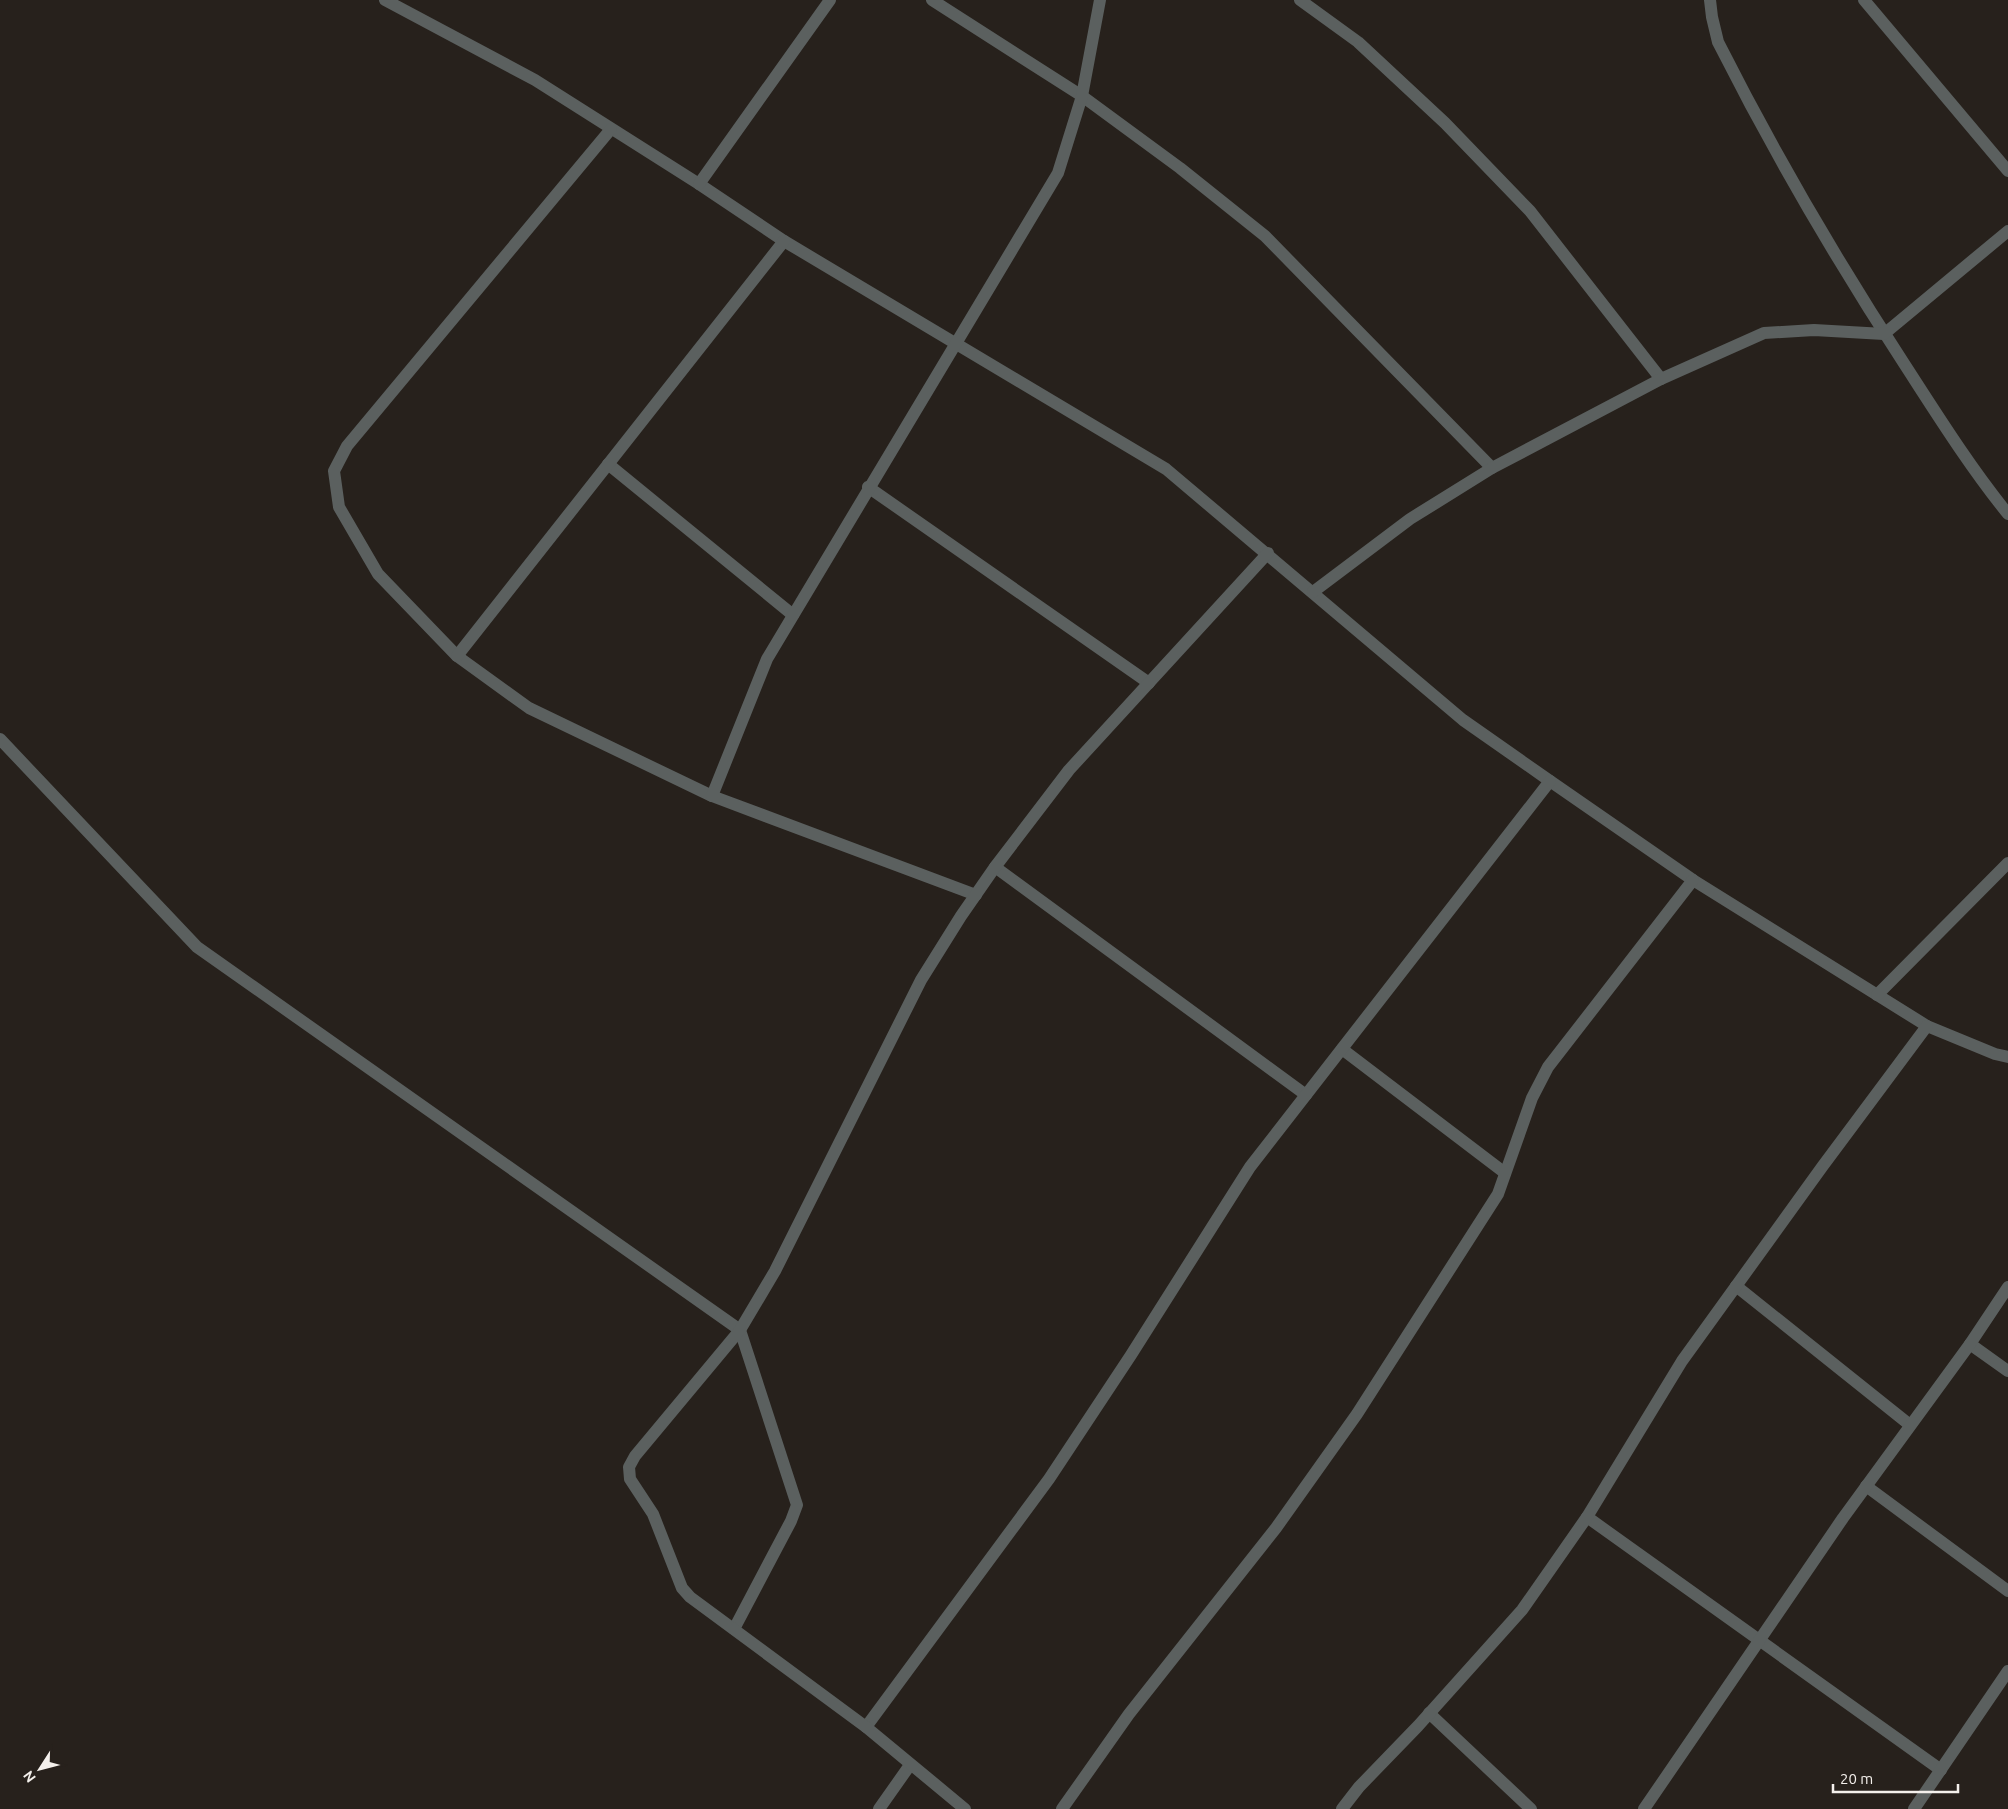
<svg xmlns="http://www.w3.org/2000/svg" width="2008" height="1809" font-family="Ubuntu,sans-serif">
  <style>
    .lines { fill: none; stroke-linecap: round; stroke-linejoin: round }
    .minor { stroke: #5b605f; stroke-width: 12 }
  </style>
  <rect width="100%" height="100%" fill="#27211c"/>
  <g class="lines">
    <g class="minor">
      <path d="M 385,0 L 535,80 L 699,184 L 784,241 L 1166,469 L 1463,720 L 1550,781 L 1693,880 L 1927,1026 L 1995,1054 L 2008,1057"/>
      <path d="M 932,0 L 1082,96 L 1180,168 L 1265,236 L 1492,468"/>
      <path d="M 1300,0 L 1358,42 L 1445,123 L 1530,211 L 1661,379"/>
      <path d="M 1710,0 L 1712,17 L 1718,42 C 1774,153 1837,261 1905,365 C 1938,416 1970,467 2008,514"/>
      <path d="M 1864,0 L 2008,171"/>
      <path d="M 611,129 L 347,446 L 334,471 L 339,507 L 378,574 L 457,656 L 529,708 L 712,796"/>
      <path d="M 699,184 L 830,0"/>
      <path d="M 608,464 L 793,615"/>
      <path d="M 868,487 L 1149,683"/>
      <path d="M 1313,592 L 1410,519 L 1492,468 L 1661,379 L 1764,333 L 1814,330 L 1884,334 L 2008,231"/>
      <path d="M 457,656 L 784,241"/>
      <path d="M 0,739 L 197,947 L 740,1330 L 797,1505 L 791,1521 L 734,1629"/>
      <path d="M 995,867 L 1306,1095"/>
      <path d="M 976,895 L 712,796 L 767,659 L 1058,173 L 1082,96 L 1100,0"/>
      <path d="M 1877,995 L 2008,863"/>
      <path d="M 1342,1049 L 1505,1173"/>
      <path d="M 1736,1286 L 1910,1425"/>
      <path d="M 1970,1344 L 2008,1371"/>
      <path d="M 1866,1486 L 2008,1591"/>
      <path d="M 1587,1517 L 1941,1770"/>
      <path d="M 1429,1713 L 1531,1809"/>
      <path d="M 866,1727 L 1049,1479 L 1131,1355 L 1250,1167 L 1550,781"/>
      <path d="M 879,1809 L 910,1765"/>
      <path d="M 965,1809 L 866,1727 L 690,1597 L 682,1588 L 653,1514 L 630,1479 L 629,1467 L 635,1456 L 740,1330 L 775,1271 L 921,980 L 961,916 L 995,867 L 1069,770 L 1268,553"/>
      <path d="M 1062,1809 L 1129,1714 L 1276,1528 L 1357,1414 L 1498,1194 L 1532,1098 L 1548,1067 L 1693,880"/>
      <path d="M 1342,1809 L 1359,1787 L 1418,1726 L 1522,1610 L 1587,1517 L 1682,1361 L 1822,1167 L 1927,1026"/>
      <path d="M 1644,1809 L 1843,1518 L 1970,1344 L 2008,1287"/>
      <path d="M 1914,1809 L 2008,1671"/>
    </g>
  </g>
  <g transform="translate(40 1769) rotate(234)" stroke="#27211c" stroke-width="4" paint-order="stroke">
  <path d="M0-4L9 19L0 12L-9 19Z" fill="#f4f0ec"/>
  <text y="-8" font-size="14" font-weight="bold" text-anchor="middle" fill="#f4f0ec">N</text>
  </g>
  <path d="M1833 1784v8h125v-8" fill="none" stroke="#f4f0ec" stroke-width="2.5"/>
  <text x="1840" y="1784" font-size="15" fill="#f4f0ec" stroke="#27211c" stroke-width="4" paint-order="stroke">20 m</text>
</svg>
